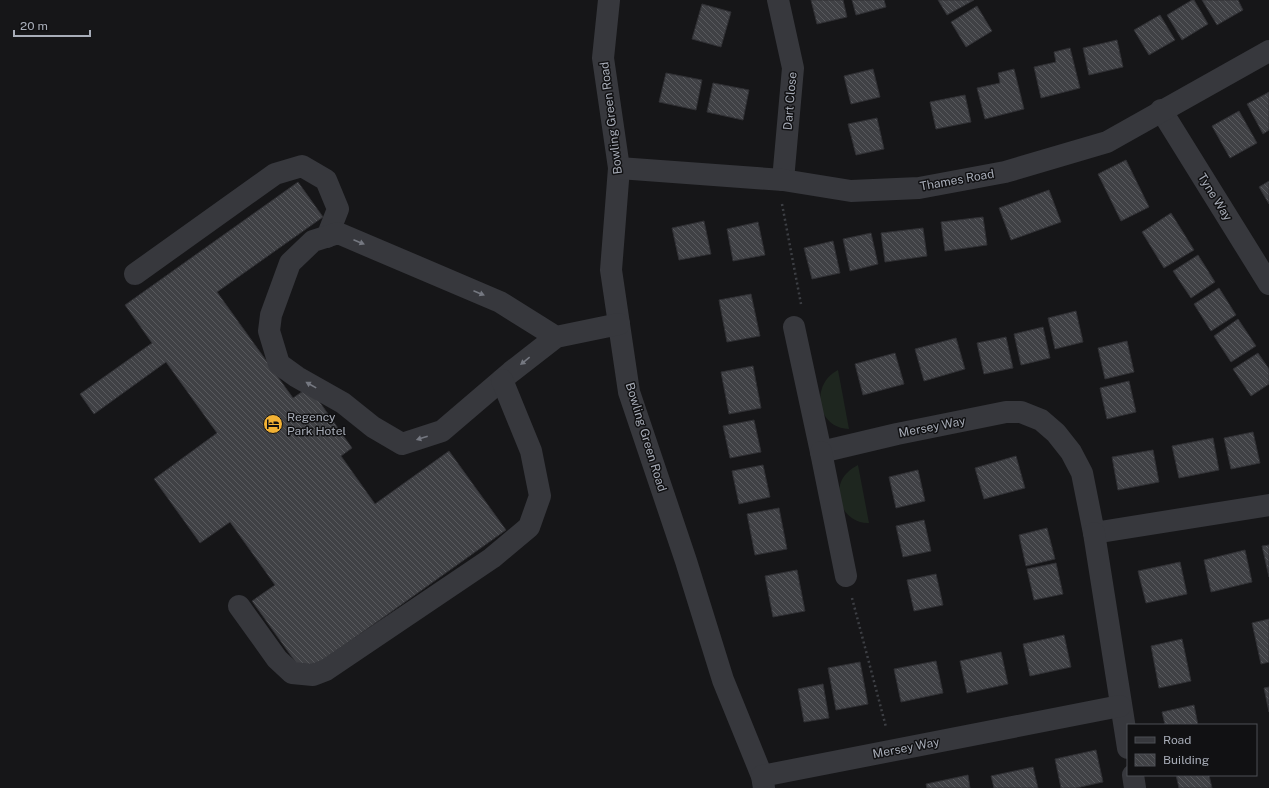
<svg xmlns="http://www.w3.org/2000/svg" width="1269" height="788" font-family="'Public Sans',sans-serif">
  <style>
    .grass { fill: #1e261f }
    .building { fill: url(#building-back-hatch); stroke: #303034 }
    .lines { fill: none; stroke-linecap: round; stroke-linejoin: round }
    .path { stroke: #3d3f44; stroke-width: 2.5; stroke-dasharray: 2 3; stroke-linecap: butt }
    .minor { stroke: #37383d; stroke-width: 22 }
    .oneway { fill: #757881 }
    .labels { text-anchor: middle; stroke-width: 3; stroke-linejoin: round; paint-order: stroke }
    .street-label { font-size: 12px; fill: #a8adb8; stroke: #111113 }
    .poi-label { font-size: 12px; fill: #a8adb8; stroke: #111113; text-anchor: start }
  </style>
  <defs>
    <pattern id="building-back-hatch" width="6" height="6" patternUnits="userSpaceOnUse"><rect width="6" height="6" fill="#404145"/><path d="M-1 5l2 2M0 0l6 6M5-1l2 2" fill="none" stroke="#595a5e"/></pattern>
  </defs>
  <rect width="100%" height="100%" fill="#161618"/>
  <g class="grass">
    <path d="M 838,370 L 849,429 C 816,428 810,384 838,370 Z"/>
    <path d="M 858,465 L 869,523 C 849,524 835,504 840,485 C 842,476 850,469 858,465 Z"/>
  </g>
  <g class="building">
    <path d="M 811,0 L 843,0 L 847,17 L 817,24 Z"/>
    <path d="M 852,0 L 884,0 L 886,7 L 856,15 Z"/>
    <path d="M 938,0 L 974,0 L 947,15 Z"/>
    <path d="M 1192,0 L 1194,0 L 1208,24 L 1182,40 L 1167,15 Z"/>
    <path d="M 1202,0 L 1238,0 L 1243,10 L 1217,25 Z"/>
    <path d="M 702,4 L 731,12 L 721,47 L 692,39 Z"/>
    <path d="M 977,6 L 992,31 L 966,47 L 951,22 Z"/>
    <path d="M 1160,15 L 1175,40 L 1149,55 L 1134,30 Z"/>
    <path d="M 1117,40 L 1123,67 L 1089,75 L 1083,48 Z"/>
    <path d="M 1070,48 L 1080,88 L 1041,98 L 1034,67 L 1056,62 L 1054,52 Z"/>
    <path d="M 873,69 L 880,97 L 851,104 L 844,76 Z"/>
    <path d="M 1014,69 L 1024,109 L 985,119 L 977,88 L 1000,83 L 998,73 Z"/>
    <path d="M 666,73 L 702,80 L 696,110 L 659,102 Z"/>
    <path d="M 713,83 L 749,90 L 743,120 L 707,112 Z"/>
    <path d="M 1269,92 L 1269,130 L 1263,134 L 1247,104 Z"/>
    <path d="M 965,95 L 971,122 L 936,129 L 930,102 Z"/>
    <path d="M 1239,111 L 1257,143 L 1230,158 L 1212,126 Z"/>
    <path d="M 877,118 L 884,149 L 856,155 L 848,124 Z"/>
    <path d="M 1126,160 L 1149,207 L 1121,221 L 1098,174 Z"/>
    <path d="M 1269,181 L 1269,204 L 1259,187 Z"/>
    <path d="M 298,182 L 323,217 L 217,292 L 293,398 L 309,387 L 352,448 L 341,456 L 375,504 L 449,451 L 506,530 L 304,674 L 252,601 L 275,585 L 230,522 L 200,543 L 154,479 L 217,433 L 166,362 L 94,414 L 80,394 L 152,343 L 125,305 Z"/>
    <path d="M 1049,190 L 1061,222 L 1011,240 L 999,208 Z"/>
    <path d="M 1171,213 L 1194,250 L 1164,268 L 1142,232 Z"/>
    <path d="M 983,217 L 987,245 L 945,251 L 941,222 Z"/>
    <path d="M 704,221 L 711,254 L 679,260 L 672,228 Z"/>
    <path d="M 758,222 L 765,255 L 733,261 L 727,229 Z"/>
    <path d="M 923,228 L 927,256 L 885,262 L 881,233 Z"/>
    <path d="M 871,233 L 878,264 L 850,271 L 843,239 Z"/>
    <path d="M 833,241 L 840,273 L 812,279 L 804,248 Z"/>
    <path d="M 1198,255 L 1215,282 L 1191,298 L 1173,271 Z"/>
    <path d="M 1219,288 L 1236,315 L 1211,331 L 1194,304 Z"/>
    <path d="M 751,294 L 760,336 L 727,342 L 719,300 Z"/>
    <path d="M 1076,311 L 1083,342 L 1055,349 L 1048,318 Z"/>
    <path d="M 1238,319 L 1256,346 L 1231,362 L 1214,336 Z"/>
    <path d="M 1043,327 L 1050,358 L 1021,365 L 1014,334 Z"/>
    <path d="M 1006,337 L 1013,368 L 984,374 L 977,343 Z"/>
    <path d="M 956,338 L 965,369 L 924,381 L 915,349 Z"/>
    <path d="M 1127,341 L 1134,372 L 1105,379 L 1098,348 Z"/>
    <path d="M 895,353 L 904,384 L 863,395 L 855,364 Z"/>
    <path d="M 1258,353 L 1269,369 L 1269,384 L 1251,396 L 1233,369 Z"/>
    <path d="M 753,366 L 761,408 L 729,414 L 721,372 Z"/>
    <path d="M 1129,381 L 1136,412 L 1107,419 L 1100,388 Z"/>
    <path d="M 754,420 L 761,452 L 730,458 L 723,426 Z"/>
    <path d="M 1253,432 L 1260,463 L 1231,469 L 1224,438 Z"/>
    <path d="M 1213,438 L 1219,470 L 1179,478 L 1172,446 Z"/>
    <path d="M 1153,450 L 1159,482 L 1118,490 L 1112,457 Z"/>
    <path d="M 1016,456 L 1025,488 L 984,499 L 975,468 Z"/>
    <path d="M 763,465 L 770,497 L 739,504 L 732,471 Z"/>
    <path d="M 918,470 L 925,501 L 896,508 L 889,477 Z"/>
    <path d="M 779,508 L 787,549 L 755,555 L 747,514 Z"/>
    <path d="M 924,520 L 931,551 L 903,557 L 896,526 Z"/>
    <path d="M 1047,528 L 1055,559 L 1026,566 L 1019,535 Z"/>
    <path d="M 1269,545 L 1269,577 L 1262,546 Z"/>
    <path d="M 1245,550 L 1252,582 L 1211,592 L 1204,560 Z"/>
    <path d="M 1180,562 L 1187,594 L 1146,603 L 1138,571 Z"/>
    <path d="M 1056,563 L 1063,594 L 1034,600 L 1027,569 Z"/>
    <path d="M 797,570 L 805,611 L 773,617 L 765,576 Z"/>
    <path d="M 936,574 L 943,605 L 914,611 L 907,580 Z"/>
    <path d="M 1269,619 L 1269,662 L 1261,664 L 1252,623 Z"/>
    <path d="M 1064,635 L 1071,667 L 1030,676 L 1023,644 Z"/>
    <path d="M 1182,639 L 1191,681 L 1159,688 L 1151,646 Z"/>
    <path d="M 1001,652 L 1008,684 L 967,693 L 960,661 Z"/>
    <path d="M 936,661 L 943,693 L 901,702 L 894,669 Z"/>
    <path d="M 860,662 L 868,704 L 836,710 L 828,668 Z"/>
    <path d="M 823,684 L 829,718 L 804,722 L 798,689 Z"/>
    <path d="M 1269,687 L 1269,712 L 1264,688 Z"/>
    <path d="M 1194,705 L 1198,725 L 1165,725 L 1162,712 Z"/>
    <path d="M 1096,750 L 1103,782 L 1076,788 L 1061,788 L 1055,759 Z"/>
    <path d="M 1033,767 L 1038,788 L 994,788 L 991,776 Z"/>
    <path d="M 968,775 L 970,788 L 927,788 L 926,784 Z"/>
    <path d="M 1176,775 L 1209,775 L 1212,788 L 1179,788 Z"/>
  </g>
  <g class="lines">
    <g class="path">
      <path d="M 782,204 L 801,304"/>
      <path d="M 852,598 L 886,727"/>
    </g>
    <g class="minor">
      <path d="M 609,0 L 603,58 L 619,168 L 611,270 L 629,392 L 686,561 L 723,680 L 762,776 L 764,788"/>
      <path d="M 778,0 L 793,68 L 783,180"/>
      <path d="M 1161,110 L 1269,284"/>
      <path d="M 619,168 L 783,180 L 851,191 L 919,188 L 1005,172 L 1107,142 L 1269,51"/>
      <path d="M 135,274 L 275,174 L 302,166 L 326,180 L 338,209 L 327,237"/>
      <path d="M 794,327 L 821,452 L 897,434 L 1006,412 L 1021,412 L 1041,420 L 1056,433 L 1071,452 L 1082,473 L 1094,533 L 1269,505"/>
      <path d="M 556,337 L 500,302 L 338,233 L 313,241 L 290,263 L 271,315 L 269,331 L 279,364 L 297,377 L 343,403 L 373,427 L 402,444 L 442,431 L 511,372 L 556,337 L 619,324"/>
      <path d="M 821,452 L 846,576"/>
      <path d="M 1094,533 L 1128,748"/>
      <path d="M 239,606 L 277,659 L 292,673 L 313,675 L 326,670 L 492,558 L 529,527 L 540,496 L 531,451 L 502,380"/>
      <path d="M 1133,775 L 1135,788"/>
      <path d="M 762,776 L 1120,706"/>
    </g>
  </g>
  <defs><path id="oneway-solid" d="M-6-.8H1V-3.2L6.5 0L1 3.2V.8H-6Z"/></defs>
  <g class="oneway">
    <use href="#oneway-solid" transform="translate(359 242) rotate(23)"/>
    <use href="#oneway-solid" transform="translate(479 293) rotate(23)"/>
    <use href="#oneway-solid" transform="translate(525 361) rotate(141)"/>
    <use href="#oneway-solid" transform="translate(311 385) rotate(-151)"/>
    <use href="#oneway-solid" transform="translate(422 438) rotate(163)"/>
  </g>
  <defs>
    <symbol id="hotel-disc" viewBox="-11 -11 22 22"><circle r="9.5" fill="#f2b134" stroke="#111113"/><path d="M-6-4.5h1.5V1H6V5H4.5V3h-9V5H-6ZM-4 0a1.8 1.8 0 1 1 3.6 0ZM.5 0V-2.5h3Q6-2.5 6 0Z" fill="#111"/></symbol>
  </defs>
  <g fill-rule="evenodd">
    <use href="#hotel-disc" x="262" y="413" width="22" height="22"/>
  </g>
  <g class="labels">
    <g class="street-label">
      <text transform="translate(790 101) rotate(-85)" y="4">Dart Close</text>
      <text transform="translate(611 118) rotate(-97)" y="4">Bowling Green Road</text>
      <text transform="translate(957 180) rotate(-10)" y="4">Thames Road</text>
      <text transform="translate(1215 197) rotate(58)" y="4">Tyne Way</text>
      <text transform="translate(932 427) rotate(-11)" y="4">Mersey Way</text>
      <text transform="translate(646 437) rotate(73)" y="4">Bowling Green Road</text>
      <text transform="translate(906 748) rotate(-11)" y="4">Mersey Way</text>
    </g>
    <g class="poi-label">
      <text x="287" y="421">Regency<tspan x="287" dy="14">Park Hotel</tspan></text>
    </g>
  </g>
  <rect x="1127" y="724" width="130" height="52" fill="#111113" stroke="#4d4f55"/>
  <rect x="1135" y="737" width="20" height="6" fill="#37383d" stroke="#4d4f55"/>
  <text x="1163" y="744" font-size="12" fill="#a8adb8">Road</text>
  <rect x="1135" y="754" width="20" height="12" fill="url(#building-back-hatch)" stroke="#4d4f55"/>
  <text x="1163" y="764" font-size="12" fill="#a8adb8">Building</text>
  <path d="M14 30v6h76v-6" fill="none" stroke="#a8adb8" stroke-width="2"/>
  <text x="20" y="30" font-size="12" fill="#a8adb8" stroke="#111113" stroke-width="3" paint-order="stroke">20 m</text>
</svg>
